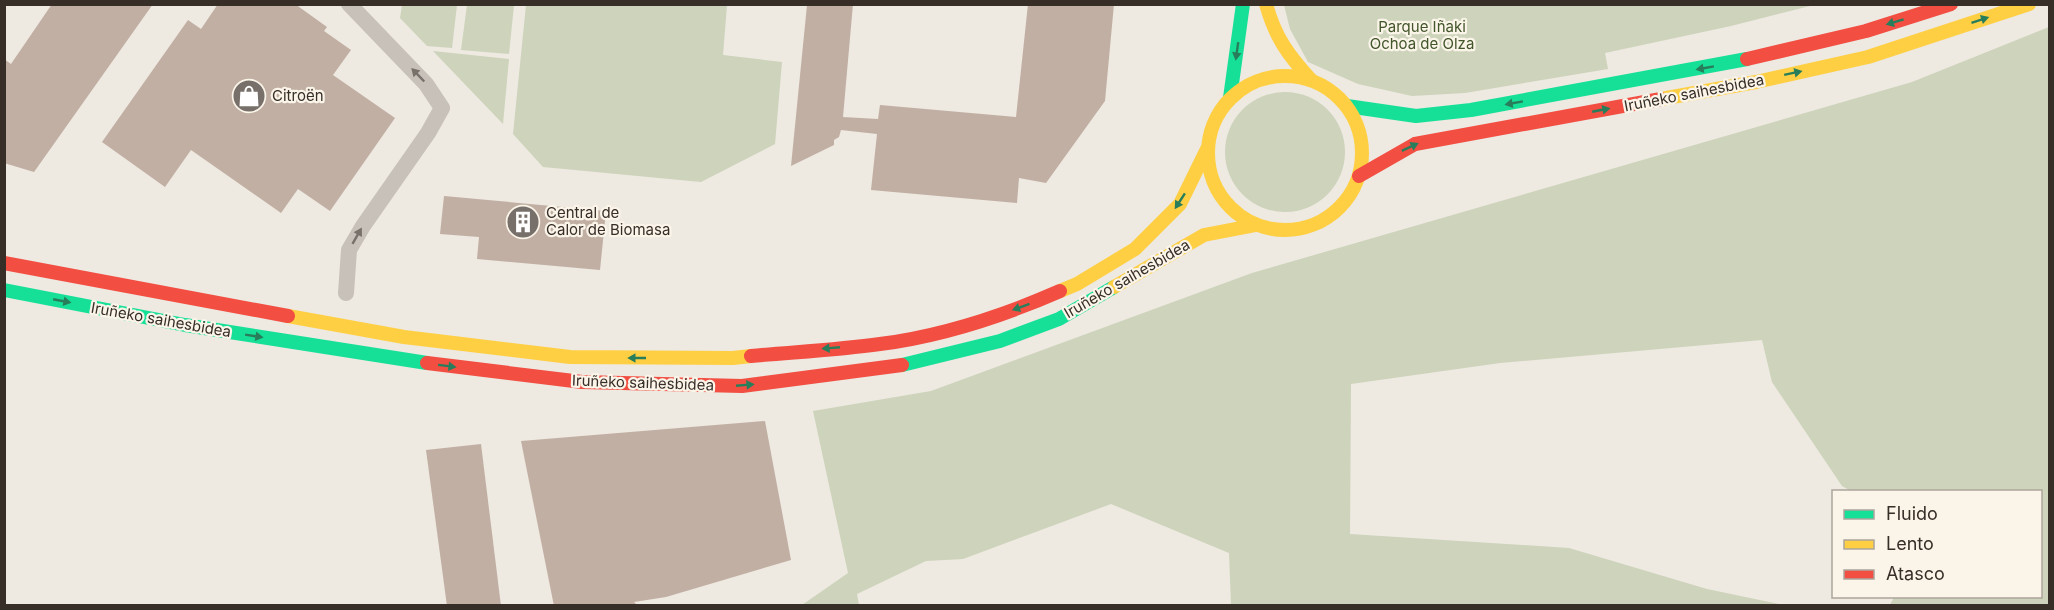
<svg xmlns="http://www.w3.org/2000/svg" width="2054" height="610" font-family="Inter,sans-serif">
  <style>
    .green { fill: #cdd4bb }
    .building { fill: #c1afa3 }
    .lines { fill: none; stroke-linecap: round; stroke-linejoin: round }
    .street { stroke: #c7c1ba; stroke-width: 16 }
    .fast { stroke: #16e098; stroke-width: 14 }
    .slow { stroke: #ffcf43; stroke-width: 14 }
    .jam { stroke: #f24e42; stroke-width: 14 }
    .oneway { fill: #287e5a }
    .oneway2 { fill: #78706a }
    .labels { text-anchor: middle; stroke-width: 4.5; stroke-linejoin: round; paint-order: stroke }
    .park-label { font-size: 15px; fill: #43562b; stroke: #faf4e9 }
    .street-label { font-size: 15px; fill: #372e28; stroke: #faf4e9 }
    .poi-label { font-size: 15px; fill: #372e28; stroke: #faf4e9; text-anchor: start }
  </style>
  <rect width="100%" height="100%" fill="#eee9e1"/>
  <g class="green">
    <path d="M 402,5 L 457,5 L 452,48 L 427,46 L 400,18 Z"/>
    <path d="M 467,5 L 514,5 L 509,54 L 461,50 Z"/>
    <path d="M 526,5 L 727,5 L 723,55 L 782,62 L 775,144 L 701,182 L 543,167 L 513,134 Z"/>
    <path d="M 1284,5 L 1814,5 L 1731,26 L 1605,53 L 1608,69 L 1465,93 L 1412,96 L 1358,84 L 1308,62 L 1290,29 Z"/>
    <path d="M 2049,27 L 2049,605 L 1890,605 L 1894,597 L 2040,596 L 2040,492 L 1851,491 L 1842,486 L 1772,382 L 1762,340 L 1500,363 L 1351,384 L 1350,534 L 1569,548 L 1707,589 L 1784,605 L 1231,605 L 1229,553 L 1111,504 L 963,559 L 926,561 L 857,594 L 859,605 L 802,605 L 848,573 L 813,411 L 931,391 L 1252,273 L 1912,82 Z"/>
    <path d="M 433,51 L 509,59 L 503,124 Z"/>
    <circle cx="1285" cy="152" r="60"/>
  </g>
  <g class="building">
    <path d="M 52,4 L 153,4 L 34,172 L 4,163 L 4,59 L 11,64 Z"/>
    <path d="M 218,4 L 295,4 L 327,27 L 324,31 L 351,50 L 333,75 L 395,118 L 330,211 L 298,189 L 281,213 L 191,150 L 165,187 L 102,142 L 188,20 L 201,29 Z"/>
    <path d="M 818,4 L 853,4 L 843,117 L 878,119 L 880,105 L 1016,117 L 1028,4 L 1114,4 L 1105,101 L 1046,183 L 1019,178 L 1017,203 L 871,190 L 877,134 L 841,130 L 839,137 L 834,140 L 834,145 L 791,166 L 807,5 Z"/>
    <path d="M 444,196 L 606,211 L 600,270 L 477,259 L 479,237 L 440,234 Z"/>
    <path d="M 765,421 L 791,560 L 666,597 L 634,602 L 638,606 L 554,606 L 521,441 Z"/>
    <path d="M 481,444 L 501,606 L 447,606 L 426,450 Z"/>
  </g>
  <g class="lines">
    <path class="street" d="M 346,293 L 349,250 L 363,226 L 428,133 L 442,108 L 426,84 L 349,4"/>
    <g class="fast">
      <path d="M 1230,98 L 1243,4"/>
      <path d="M 1347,106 L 1416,116 L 1471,110 L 1747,59"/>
      <path d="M 4,290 L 185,325 L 427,363"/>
      <path d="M 902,365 L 1000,341 L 1059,319 L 1114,287"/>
    </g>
    <g class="slow">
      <path d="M 1266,4 C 1275,37 1288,55 1311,80"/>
      <circle cx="1285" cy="153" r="77"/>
      <path d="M 1661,99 L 1756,82 L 1868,57 L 2029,4"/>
      <path d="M 1114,287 L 1204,235 L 1256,225"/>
      <path d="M 1060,291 L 1077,284 L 1135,249 L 1180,204 L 1207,149"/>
      <path d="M 288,316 L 404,337 L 570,357 L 733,358 L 751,356"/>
    </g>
    <g class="jam">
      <path d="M 1747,59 L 1866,31 L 1951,4"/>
      <path d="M 1359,176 L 1415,144 L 1661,99"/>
      <path d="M 4,263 L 288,316"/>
      <path d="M 751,356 C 794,352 837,350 880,344 C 942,336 1003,316 1060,291"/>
      <path d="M 427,363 L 582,382 L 742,386 L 902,365"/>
    </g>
  </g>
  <defs><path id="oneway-solid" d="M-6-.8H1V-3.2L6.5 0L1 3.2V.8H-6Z" transform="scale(1.5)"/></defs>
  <g class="oneway">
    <use href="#oneway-solid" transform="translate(1980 20) rotate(-18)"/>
    <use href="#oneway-solid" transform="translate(1895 22) rotate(163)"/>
    <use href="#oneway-solid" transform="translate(1237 51) rotate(98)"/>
    <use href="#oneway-solid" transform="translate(1705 68) rotate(170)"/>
    <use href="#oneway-solid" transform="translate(1793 73) rotate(-12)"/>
    <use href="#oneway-solid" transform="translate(1514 103) rotate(170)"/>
    <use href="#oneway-solid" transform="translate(1601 110) rotate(-11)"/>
    <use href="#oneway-solid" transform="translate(1410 147) rotate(-25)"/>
    <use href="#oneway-solid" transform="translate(1180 201) rotate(123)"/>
    <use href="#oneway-solid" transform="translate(62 301) rotate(11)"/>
    <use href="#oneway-solid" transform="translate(1021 307) rotate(160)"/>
    <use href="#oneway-solid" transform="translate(254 336) rotate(9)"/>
    <use href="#oneway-solid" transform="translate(831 348) rotate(175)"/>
    <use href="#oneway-solid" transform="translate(637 358) rotate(-180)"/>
    <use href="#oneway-solid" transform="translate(447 366) rotate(7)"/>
    <use href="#oneway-solid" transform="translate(745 385) rotate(-5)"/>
  </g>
  <g class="oneway2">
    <use href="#oneway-solid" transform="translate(418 75) rotate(-134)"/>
    <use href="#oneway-solid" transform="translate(357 236) rotate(-60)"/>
  </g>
  <defs>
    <symbol id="shop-disc" viewBox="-11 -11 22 22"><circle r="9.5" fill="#776f69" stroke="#faf4e9"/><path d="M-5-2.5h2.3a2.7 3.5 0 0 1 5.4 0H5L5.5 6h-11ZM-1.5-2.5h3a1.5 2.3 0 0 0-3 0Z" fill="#fff"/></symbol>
    <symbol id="building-disc" viewBox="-11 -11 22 22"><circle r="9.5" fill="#776f69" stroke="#faf4e9"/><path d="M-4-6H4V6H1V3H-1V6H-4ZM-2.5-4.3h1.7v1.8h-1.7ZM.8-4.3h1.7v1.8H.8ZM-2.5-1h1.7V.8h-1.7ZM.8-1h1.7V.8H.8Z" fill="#fff"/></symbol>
  </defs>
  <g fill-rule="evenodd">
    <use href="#shop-disc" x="230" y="77" width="38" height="38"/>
    <use href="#building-disc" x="504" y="203" width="38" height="38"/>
  </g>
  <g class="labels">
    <g class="park-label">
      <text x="1422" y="32">Parque Iñaki<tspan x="1422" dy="17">Ochoa de Olza</tspan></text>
    </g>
    <g class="street-label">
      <text transform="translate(1694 93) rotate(-11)" y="5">Iruñeko saihesbidea</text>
      <text transform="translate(1127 279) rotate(-30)" y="5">Iruñeko saihesbidea</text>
      <text transform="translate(161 320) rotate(10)" y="5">Iruñeko saihesbidea</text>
      <text transform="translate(643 383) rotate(2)" y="5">Iruñeko saihesbidea</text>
    </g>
    <g class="poi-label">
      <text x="272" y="101">Citroën</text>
      <text x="546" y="218">Central de<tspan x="546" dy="17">Calor de Biomasa</tspan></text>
    </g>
  </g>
  <rect width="2054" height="610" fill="none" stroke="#372e28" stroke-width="12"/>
  <rect x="1832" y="490" width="210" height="108" fill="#faf4e9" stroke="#aca59c" stroke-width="1.5"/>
  <rect x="1844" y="510" width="30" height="9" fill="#16e098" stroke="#aca59c" stroke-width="1.5"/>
  <text x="1886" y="520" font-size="18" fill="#372e28">Fluido</text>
  <rect x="1844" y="540" width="30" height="9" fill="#ffcf43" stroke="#aca59c" stroke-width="1.5"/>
  <text x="1886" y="550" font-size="18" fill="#372e28">Lento</text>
  <rect x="1844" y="570" width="30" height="9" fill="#f24e42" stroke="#aca59c" stroke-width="1.5"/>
  <text x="1886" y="580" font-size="18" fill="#372e28">Atasco</text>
</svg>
